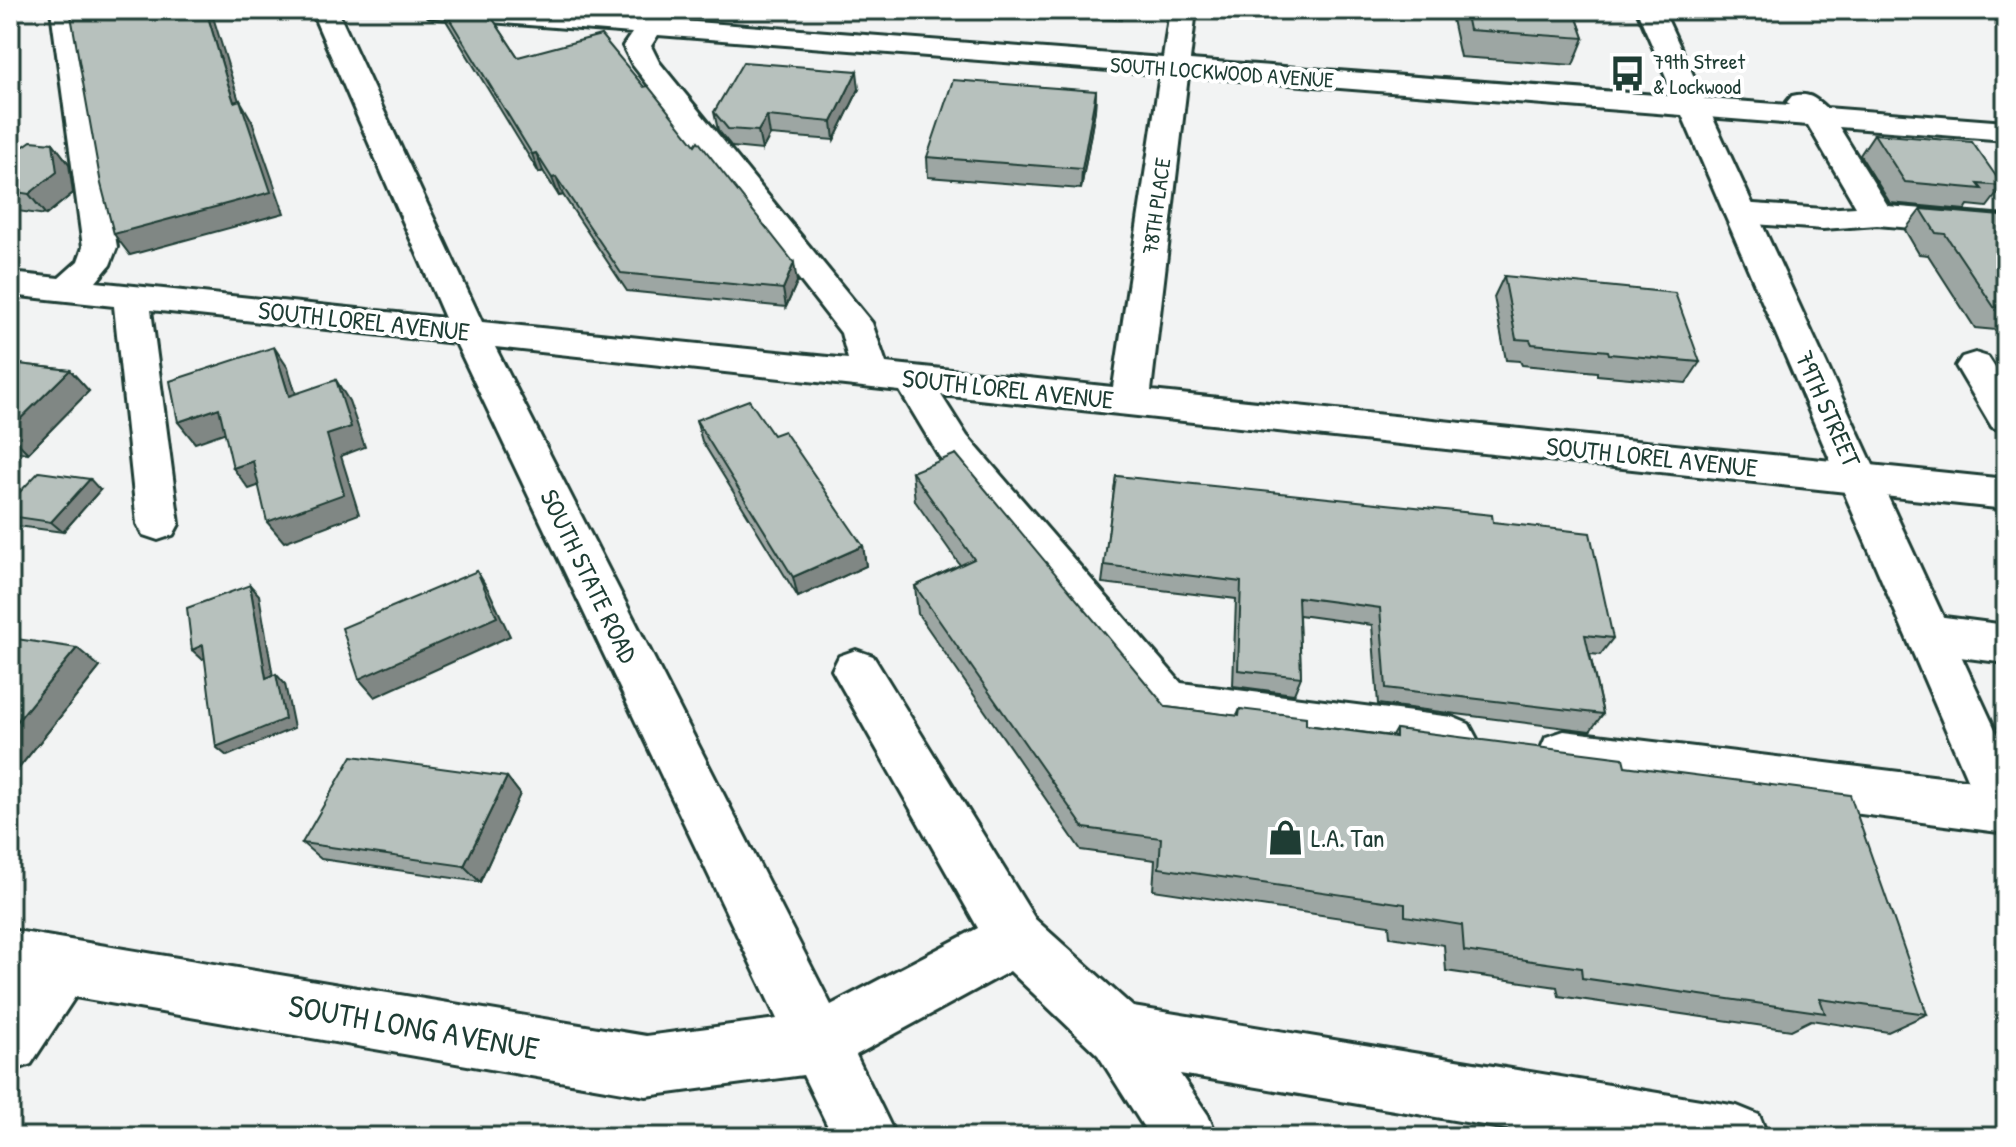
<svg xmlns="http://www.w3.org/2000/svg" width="2016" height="1147" font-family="'Patrick Hand',sans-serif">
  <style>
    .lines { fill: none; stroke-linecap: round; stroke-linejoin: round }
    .minor-casing { stroke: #1f3d34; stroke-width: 6 }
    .major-casing { stroke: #1f3d34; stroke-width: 6 }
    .minor { fill: #fff; fill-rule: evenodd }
    .major { fill: #fff; fill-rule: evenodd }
    .wall { fill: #9da6a3; stroke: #1f3d34; stroke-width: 2 }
    .shaded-wall { fill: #808784; stroke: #1f3d34; stroke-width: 2 }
    .building { fill: #b7c1bd; stroke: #1f3d34; stroke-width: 2 }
    .labels { text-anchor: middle; stroke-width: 8; stroke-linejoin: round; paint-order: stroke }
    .far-poi-label { font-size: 22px; fill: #1f3d34; stroke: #fff; text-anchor: start }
    .far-street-label { font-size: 22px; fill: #1f3d34; stroke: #fff }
    .street-label { font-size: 26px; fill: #1f3d34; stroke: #fff }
    .poi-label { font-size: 26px; fill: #1f3d34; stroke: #fff; text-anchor: start }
    .near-street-label { font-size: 32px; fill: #1f3d34; stroke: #fff }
  </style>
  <rect width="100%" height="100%" fill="#f2f3f3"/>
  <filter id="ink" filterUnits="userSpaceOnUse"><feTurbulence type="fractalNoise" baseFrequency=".0125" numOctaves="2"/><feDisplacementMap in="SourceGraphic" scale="16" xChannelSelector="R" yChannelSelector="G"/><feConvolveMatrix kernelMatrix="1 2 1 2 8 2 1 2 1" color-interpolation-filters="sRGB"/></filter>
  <g filter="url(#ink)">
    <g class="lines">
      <defs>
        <g id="minor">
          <path d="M 51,10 L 77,10 L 117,247 L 110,265 L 96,282 L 445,318 L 311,10 L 337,10 L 482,322 L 848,359 L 841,333 L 632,64 L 623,46 L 632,33 L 438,18 L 429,16 L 425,10 L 541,10 L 1163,58 L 1170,10 L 1196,10 L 1190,60 L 1790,105 L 1787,102 L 1792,96 C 1808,92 1814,97 1826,108 L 2006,122 L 2006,140 L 1839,127 L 1888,206 L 2006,216 L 2006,236 L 1877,225 L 1823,229 L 1740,223 L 1728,220 L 1724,213 L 1728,206 L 1740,203 L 1823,209 L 1856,207 L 1808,125 L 1188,76 L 1151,391 L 2006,479 L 2006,509 L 941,395 L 967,436 L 1181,683 L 1452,717 L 1469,724 L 1477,739 L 1469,754 L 1452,761 L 1168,723 L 1151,717 L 1026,559 L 939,456 L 900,391 L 495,347 L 831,1005 L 978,928 L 832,670 L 839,656 L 856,650 L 873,656 L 1035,919 L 1133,1007 L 1737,1106 L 1759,1115 L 1768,1137 L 1555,1137 L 1180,1074 L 1208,1115 L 1217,1137 L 1150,1137 L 1098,1055 L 1010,971 L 856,1055 L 896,1137 L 833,1137 L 803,1075 L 646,1096 L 75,997 L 31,1064 L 10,1072 L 10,993 L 14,987 L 10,986 L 10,930 L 646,1036 L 777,1019 L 456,343 L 151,310 L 179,524 L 173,535 L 158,540 L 143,535 L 137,524 L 114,306 L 10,295 L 10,273 L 59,278 L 78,261 L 83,247 ZM 658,35 L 1160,74 L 1113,387 L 886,363 L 872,323 L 659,62 L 651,46 Z"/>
          <path d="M 1975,353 L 1988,357 L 2006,385 L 2006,431 L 1992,427 L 1956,366 L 1962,357 Z"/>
          <path d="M 1929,615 L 2006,625 L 2006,663 L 1929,653 L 1913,647 L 1906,634 L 1913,621 Z"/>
          <path d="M 1564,731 L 2006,785 L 2006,833 L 1564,775 L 1546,769 L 1539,753 L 1546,737 Z"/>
        </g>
        <path id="major" d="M 1637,10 L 1663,10 L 2006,753 L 2006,833 L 1988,826 L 1980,809 Z"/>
      </defs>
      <use href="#minor" class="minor-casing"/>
      <use href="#major" class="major-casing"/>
      <use href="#minor" class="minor"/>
      <use href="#major" class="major"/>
    </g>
    <g class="wall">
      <path d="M 443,10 L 487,10 L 518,57 L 797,282 L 786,307 L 627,291 L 563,195 L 559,196 L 543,171 L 539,173 L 447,22 Z"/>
      <path d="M 972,10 L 1124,10 L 1122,20 Z"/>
      <path d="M 1450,10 L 1574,10 L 1584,38 L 1573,65 L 1460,57 Z"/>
      <path d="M 859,89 L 834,140 L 770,135 L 762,150 L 732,147 L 718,130 L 714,112 Z"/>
      <path d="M 1096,91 L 1095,110 L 1081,189 L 928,177 L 927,157 Z"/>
      <path d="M 1874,134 L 2003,186 L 1987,207 L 1968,205 L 1965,210 L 1890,203 L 1860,155 Z"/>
      <path d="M 53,143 L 69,164 L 73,193 L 46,215 L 10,210 L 10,145 L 24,146 Z"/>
      <path d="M 1921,209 L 2006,224 L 2006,331 L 1975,328 L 1928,255 L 1919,254 L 1905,230 Z"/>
      <path d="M 1504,276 L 1700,362 L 1686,383 L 1597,375 L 1597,372 L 1522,365 L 1520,361 L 1506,360 L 1494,297 Z"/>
      <path d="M 10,363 L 70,370 L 89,391 L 28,453 L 10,451 Z"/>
      <path d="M 696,420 L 773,435 L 863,546 L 866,566 L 798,597 L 702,441 Z"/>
      <path d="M 912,472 L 1166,707 L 1237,716 L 1240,709 L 1306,725 L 1392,736 L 1396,729 L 1625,766 L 1927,1014 L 1888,1032 L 1811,1020 L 1791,1030 L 1559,996 L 1557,987 L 1446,971 L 1444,945 L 1390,937 L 1389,925 L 1153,890 L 1155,860 L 1081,850 L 918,614 L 915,586 L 960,565 L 915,501 Z"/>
      <path d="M 1116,476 L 1493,522 L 1613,638 L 1600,655 L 1590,654 L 1603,714 L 1590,731 L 1378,704 L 1372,625 L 1299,615 L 1301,677 L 1294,694 L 1233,686 L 1236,599 L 1102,583 Z"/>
      <path d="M 100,490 L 63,532 L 10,525 L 10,502 Z"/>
      <path d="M 10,638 L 100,667 L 19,768 L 10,767 Z"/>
      <path d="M 507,777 L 520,794 L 480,882 L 321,859 L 302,843 Z"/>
    </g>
    <g class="shaded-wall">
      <path d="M 206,10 L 209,10 L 214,20 L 239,101 L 234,102 L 227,81 Z"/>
      <path d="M 857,71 L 859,89 L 834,140 L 832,122 Z"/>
      <path d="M 1096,91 L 1095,110 L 1081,189 L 1082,169 Z"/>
      <path d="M 240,100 L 252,121 L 284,213 L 130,255 L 114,234 Z"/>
      <path d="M 767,116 L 770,135 L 762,150 L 758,131 Z"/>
      <path d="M 53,143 L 69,164 L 73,193 L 46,215 L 29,194 Z"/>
      <path d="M 536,153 L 543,171 L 539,173 L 532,154 Z"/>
      <path d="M 556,177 L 563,195 L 559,196 L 552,178 Z"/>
      <path d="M 794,263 L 797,282 L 786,307 L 783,289 Z"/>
      <path d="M 274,347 L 288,368 L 303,417 L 289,396 Z"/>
      <path d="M 70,370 L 89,391 L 28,453 L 10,435 L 10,429 Z"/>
      <path d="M 336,380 L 349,401 L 365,447 L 341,456 L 359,514 L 284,542 L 267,522 Z"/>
      <path d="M 219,408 L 235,429 L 195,443 L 178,422 Z"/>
      <path d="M 253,461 L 269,482 L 249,489 L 233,468 Z"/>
      <path d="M 90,479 L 100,490 L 63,532 L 51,522 Z"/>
      <path d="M 863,546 L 866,566 L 798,597 L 793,577 Z"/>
      <path d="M 477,571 L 489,591 L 510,636 L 375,697 L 359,679 Z"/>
      <path d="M 250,585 L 259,595 L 275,688 L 266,678 Z"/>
      <path d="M 203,645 L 213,655 L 202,659 L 192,650 Z"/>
      <path d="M 77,648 L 100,667 L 19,768 L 10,763 L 10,730 Z"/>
      <path d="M 276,674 L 285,684 L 294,728 L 227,756 L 216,747 Z"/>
      <path d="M 507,777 L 520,794 L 480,882 L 464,866 Z"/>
    </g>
    <g class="building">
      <path d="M 70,10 L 206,10 L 227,81 L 234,102 L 240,100 L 271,192 L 114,234 L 101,184 Z"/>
      <path d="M 444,10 L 487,10 L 518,57 L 601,35 L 644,87 L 648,86 L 695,145 L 698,141 L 794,263 L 783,289 L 621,273 L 556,177 L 552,178 L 536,153 L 532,154 Z"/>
      <path d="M 1465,10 L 1574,10 L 1584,38 L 1469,30 Z"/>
      <path d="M 743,62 L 857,71 L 832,122 L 767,116 L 758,131 L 728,129 L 714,112 Z"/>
      <path d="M 953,80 L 1096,91 L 1082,169 L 927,157 Z"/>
      <path d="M 1874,134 L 1972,142 L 2003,186 L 1978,184 L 1982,189 L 1905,182 Z"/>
      <path d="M 31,141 L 53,143 L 57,172 L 29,194 L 10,191 L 10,145 L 24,146 Z"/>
      <path d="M 1921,209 L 2001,216 L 2006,224 L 2006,308 L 1994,307 L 1945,234 L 1936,233 Z"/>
      <path d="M 1504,276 L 1675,293 L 1700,362 L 1609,354 L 1608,351 L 1532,344 L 1530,340 L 1516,339 Z"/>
      <path d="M 274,347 L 289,396 L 336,380 L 351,427 L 327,435 L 344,494 L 267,522 L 253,461 L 233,468 L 219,408 L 178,422 L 170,381 Z"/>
      <path d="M 10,363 L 70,370 L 10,429 Z"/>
      <path d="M 749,400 L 773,435 L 784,431 L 863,546 L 793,577 L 696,420 Z"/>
      <path d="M 956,454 L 1166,707 L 1239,716 L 1240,709 L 1306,717 L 1306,725 L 1396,737 L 1396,729 L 1623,758 L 1625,766 L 1850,795 L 1927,1014 L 1820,999 L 1825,1013 L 1582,978 L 1581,968 L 1464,951 L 1462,925 L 1405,916 L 1405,904 L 1159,868 L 1161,838 L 1084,828 L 915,586 L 974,559 L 912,472 Z"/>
      <path d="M 39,472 L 90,479 L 51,522 L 10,516 L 10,502 Z"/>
      <path d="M 1116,476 L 1492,515 L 1493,522 L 1590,533 L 1613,638 L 1585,635 L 1603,714 L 1386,688 L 1380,608 L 1298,597 L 1301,677 L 1238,670 L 1241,582 L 1104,565 Z"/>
      <path d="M 477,571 L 497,617 L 359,679 L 342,628 Z"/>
      <path d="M 250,585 L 266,678 L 276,674 L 285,719 L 216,747 L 203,645 L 192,650 L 187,608 Z"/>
      <path d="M 10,638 L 77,648 L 10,730 Z"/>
      <path d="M 352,756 L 507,777 L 464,866 L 302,843 Z"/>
    </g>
  </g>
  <defs>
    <symbol id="bus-bare" viewBox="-9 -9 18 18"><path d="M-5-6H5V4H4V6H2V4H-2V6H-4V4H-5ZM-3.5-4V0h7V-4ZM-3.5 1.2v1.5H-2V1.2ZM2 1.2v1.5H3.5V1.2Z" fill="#1f3d34" stroke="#fff" stroke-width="2.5" paint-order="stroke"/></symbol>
    <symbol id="shop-bare" viewBox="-9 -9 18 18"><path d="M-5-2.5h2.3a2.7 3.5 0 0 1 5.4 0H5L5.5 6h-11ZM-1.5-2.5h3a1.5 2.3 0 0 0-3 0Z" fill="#1f3d34" stroke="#fff" stroke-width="2.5" paint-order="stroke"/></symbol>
  </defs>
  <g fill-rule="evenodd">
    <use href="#bus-bare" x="1602" y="48" width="51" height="51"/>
    <use href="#shop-bare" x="1260" y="812" width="51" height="51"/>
  </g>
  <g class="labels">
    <g class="far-poi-label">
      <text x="1653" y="69">79th Street<tspan x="1653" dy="25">&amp; Lockwood</tspan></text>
    </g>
    <g class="far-street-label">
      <text transform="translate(1222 72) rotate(4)" y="8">SOUTH LOCKWOOD AVENUE</text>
      <text transform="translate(1156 206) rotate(-82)" y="8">78TH PLACE</text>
    </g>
    <g class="street-label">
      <text transform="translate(364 321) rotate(6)" y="9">SOUTH LOREL AVENUE</text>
      <text transform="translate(1008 389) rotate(6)" y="9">SOUTH LOREL AVENUE</text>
      <text transform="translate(1828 409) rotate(66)" y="9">79TH STREET</text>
      <text transform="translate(1652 457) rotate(6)" y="9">SOUTH LOREL AVENUE</text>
      <text transform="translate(589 576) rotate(64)" y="9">SOUTH STATE ROAD</text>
    </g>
    <g class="poi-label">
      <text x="1311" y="847">L.A. Tan</text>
    </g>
    <g class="near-street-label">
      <text transform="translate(414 1027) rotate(10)" y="11">SOUTH LONG AVENUE</text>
    </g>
  </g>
  <rect width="2016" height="1147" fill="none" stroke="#fff" stroke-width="40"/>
  <rect x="20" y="20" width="1976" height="1107" fill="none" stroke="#1f3d34" stroke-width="3" filter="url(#ink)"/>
</svg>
